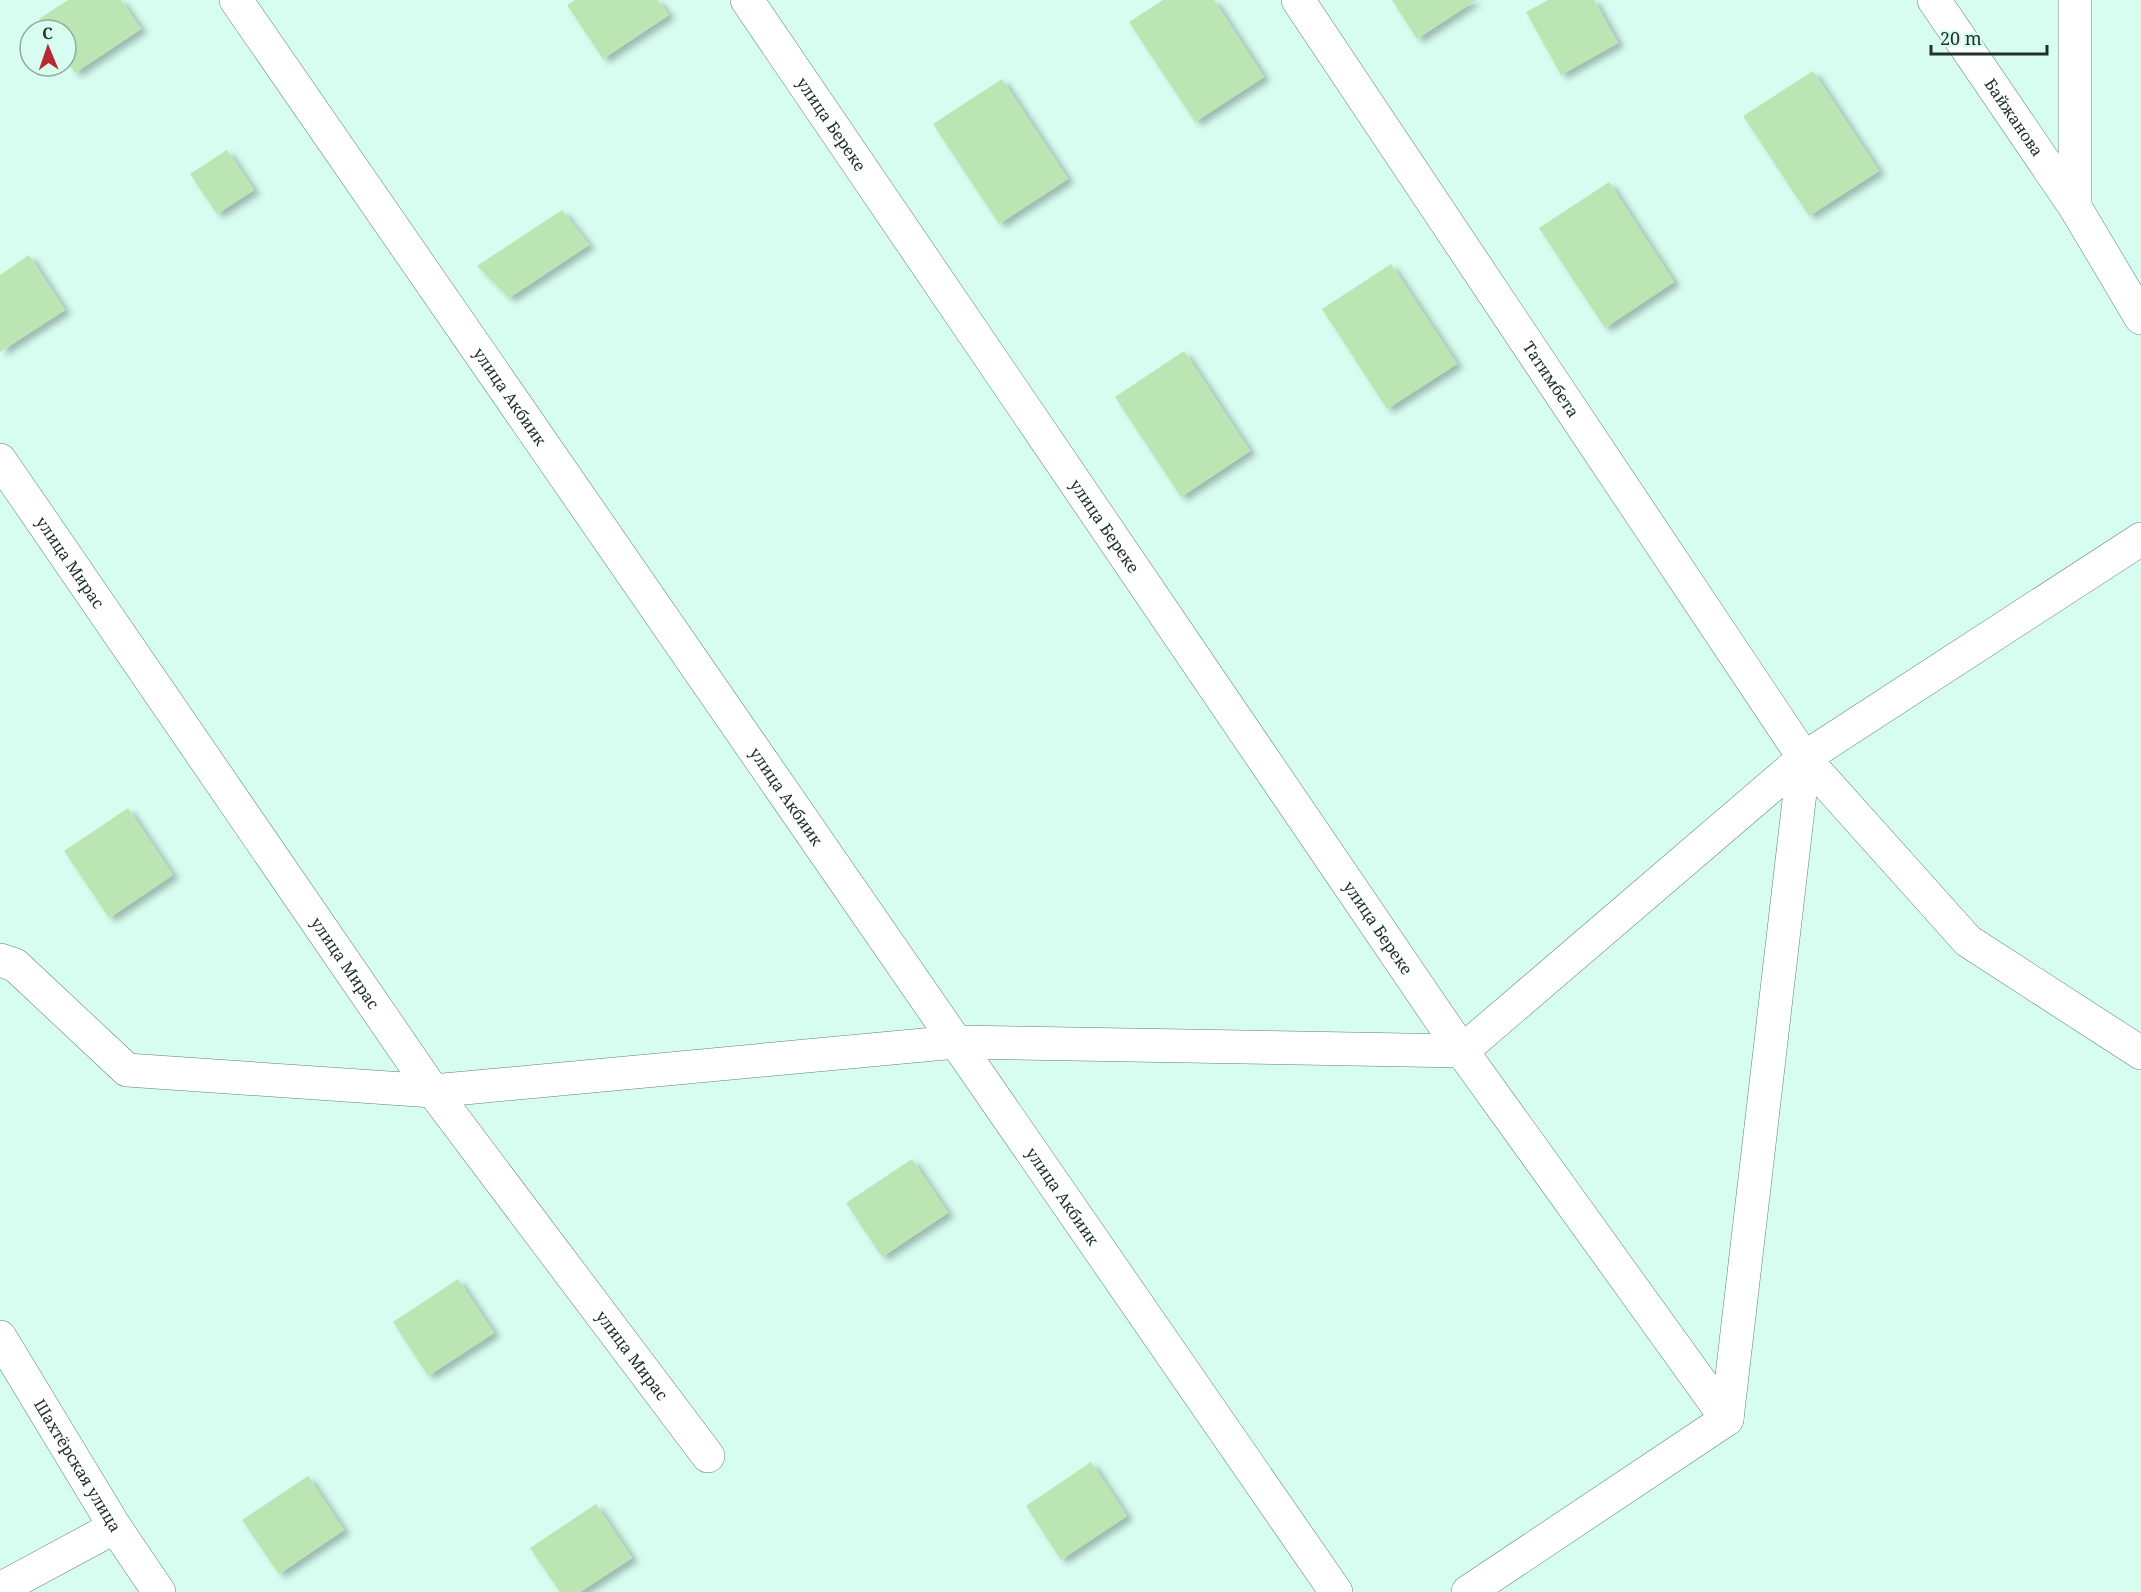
<svg xmlns="http://www.w3.org/2000/svg" width="2141" height="1592" font-family="'Noto Serif',serif">
  <style>
    .building { fill: #bbe6b4; filter: url(#shadow) }
    .lines { fill: none; stroke-linecap: round; stroke-linejoin: round }
    .minor-casing { stroke: #5f8276; stroke-width: 34 }
    .minor { stroke: #fff; stroke-width: 33 }
    .labels { text-anchor: middle; stroke-width: 5; stroke-linejoin: round; paint-order: stroke }
    .street-label { font-size: 16px; fill: #21302a; stroke: #d6fdef }
  </style>
  <defs>
    <filter id="shadow"><feDropShadow dx="6" dy="4" stdDeviation="3" flood-color="#0004"/></filter>
  </defs>
  <rect width="100%" height="100%" fill="#d6fdef"/>
  <g class="building">
    <path d="M 68,0 L 121,0 L 141,29 L 75,73 L 66,59 L 66,30 L 46,30 L 39,19 Z"/>
    <path d="M 575,0 L 658,0 L 669,15 L 603,59 L 567,5 Z"/>
    <path d="M 1163,0 L 1214,0 L 1264,77 L 1195,122 L 1129,22 Z"/>
    <path d="M 1392,0 L 1476,0 L 1417,39 Z"/>
    <path d="M 1548,0 L 1594,0 L 1618,43 L 1561,75 L 1526,12 Z"/>
    <path d="M 1813,71 L 1879,171 L 1809,216 L 1743,116 Z"/>
    <path d="M 1002,79 L 1068,179 L 999,224 L 933,124 Z"/>
    <path d="M 227,150 L 254,190 L 217,214 L 190,174 Z"/>
    <path d="M 1609,182 L 1674,282 L 1605,328 L 1539,228 Z"/>
    <path d="M 562,210 L 589,245 L 509,298 L 477,266 Z"/>
    <path d="M 29,255 L 65,310 L 0,352 L 0,275 Z"/>
    <path d="M 1391,264 L 1457,364 L 1387,409 L 1322,309 Z"/>
    <path d="M 1184,351 L 1250,451 L 1181,497 L 1115,397 Z"/>
    <path d="M 128,808 L 173,875 L 109,918 L 64,851 Z"/>
    <path d="M 912,1159 L 948,1213 L 882,1257 L 846,1203 Z"/>
    <path d="M 458,1279 L 494,1333 L 428,1376 L 393,1322 Z"/>
    <path d="M 1091,1462 L 1127,1516 L 1061,1560 L 1026,1506 Z"/>
    <path d="M 308,1476 L 344,1530 L 279,1574 L 242,1520 Z"/>
    <path d="M 596,1504 L 632,1558 L 580,1592 L 560,1592 L 530,1548 Z"/>
  </g>
  <g class="lines">
    <defs>
      <g id="minor">
        <path id="s1" d="M 236,0 L 1336,1592"/>
        <path id="s2" d="M 747,0 L 1462,1051"/>
        <path id="s3" d="M 1298,0 L 1804,758 L 1968,941 L 2141,1053"/>
        <path id="s4" d="M 1934,0 L 2075,207 L 2141,318"/>
        <path d="M 2075,0 L 2075,207"/>
        <path id="s5" d="M 0,460 L 433,1091 L 708,1456"/>
        <path d="M 0,960 L 15,965 L 127,1070 L 433,1091 L 956,1042 L 1462,1051"/>
        <path id="s6" d="M 0,1337 L 115,1527 L 159,1592"/>
        <path d="M 1727,1419 L 1804,758"/>
        <path d="M 0,1589 L 115,1527"/>
        <path d="M 1468,1592 L 1727,1419 L 1462,1051 L 1804,758 L 2141,539"/>
      </g>
    </defs>
    <use href="#minor" class="minor-casing"/>
    <use href="#minor" class="minor"/>
  </g>
  <g class="labels">
    <g class="street-label">
      <text dy="6" stroke="none"><textPath href="#s4" startOffset="142">Байжанова</textPath></text>
      <text dy="6" stroke="none"><textPath href="#s2" startOffset="150">улица Береке</textPath></text>
      <text dy="6" stroke="none"><textPath href="#s3" startOffset="456">Татимбета</textPath></text>
      <text dy="6" stroke="none"><textPath href="#s1" startOffset="482">улица Акбиик</textPath></text>
      <text dy="6" stroke="none"><textPath href="#s2" startOffset="636">улица Береке</textPath></text>
      <text dy="6" stroke="none"><textPath href="#s5" startOffset="124">улица Мирас</textPath></text>
      <text dy="6" stroke="none"><textPath href="#s1" startOffset="968">улица Акбиик</textPath></text>
      <text dy="6" stroke="none"><textPath href="#s2" startOffset="1122">улица Береке</textPath></text>
      <text dy="6" stroke="none"><textPath href="#s5" startOffset="610">улица Мирас</textPath></text>
      <text dy="6" stroke="none"><textPath href="#s1" startOffset="1454">улица Акбиик</textPath></text>
      <text dy="6" stroke="none"><textPath href="#s5" startOffset="1096">улица Мирас</textPath></text>
      <text dy="6" stroke="none"><textPath href="#s6" startOffset="150">Шахтёрская улица</textPath></text>
    </g>
  </g>
  <g transform="translate(48 48) rotate(358)"><circle r="28" fill="#d6fdef" stroke="#8eaba0" stroke-width="1.5"/>
  <path d="M0-4.5L10 22L0 15L-10 22Z" fill="#b92934"/>
  <text y="-9" font-size="16" font-weight="bold" text-anchor="middle" fill="#21302a">С</text>
  </g>
  <path d="M1931 45v9h116v-9" fill="none" stroke="#21302a" stroke-width="3"/>
  <text x="1940" y="45" font-size="18" fill="#21302a" stroke="#d6fdef" stroke-width="4.5" paint-order="stroke">20 m</text>
</svg>
